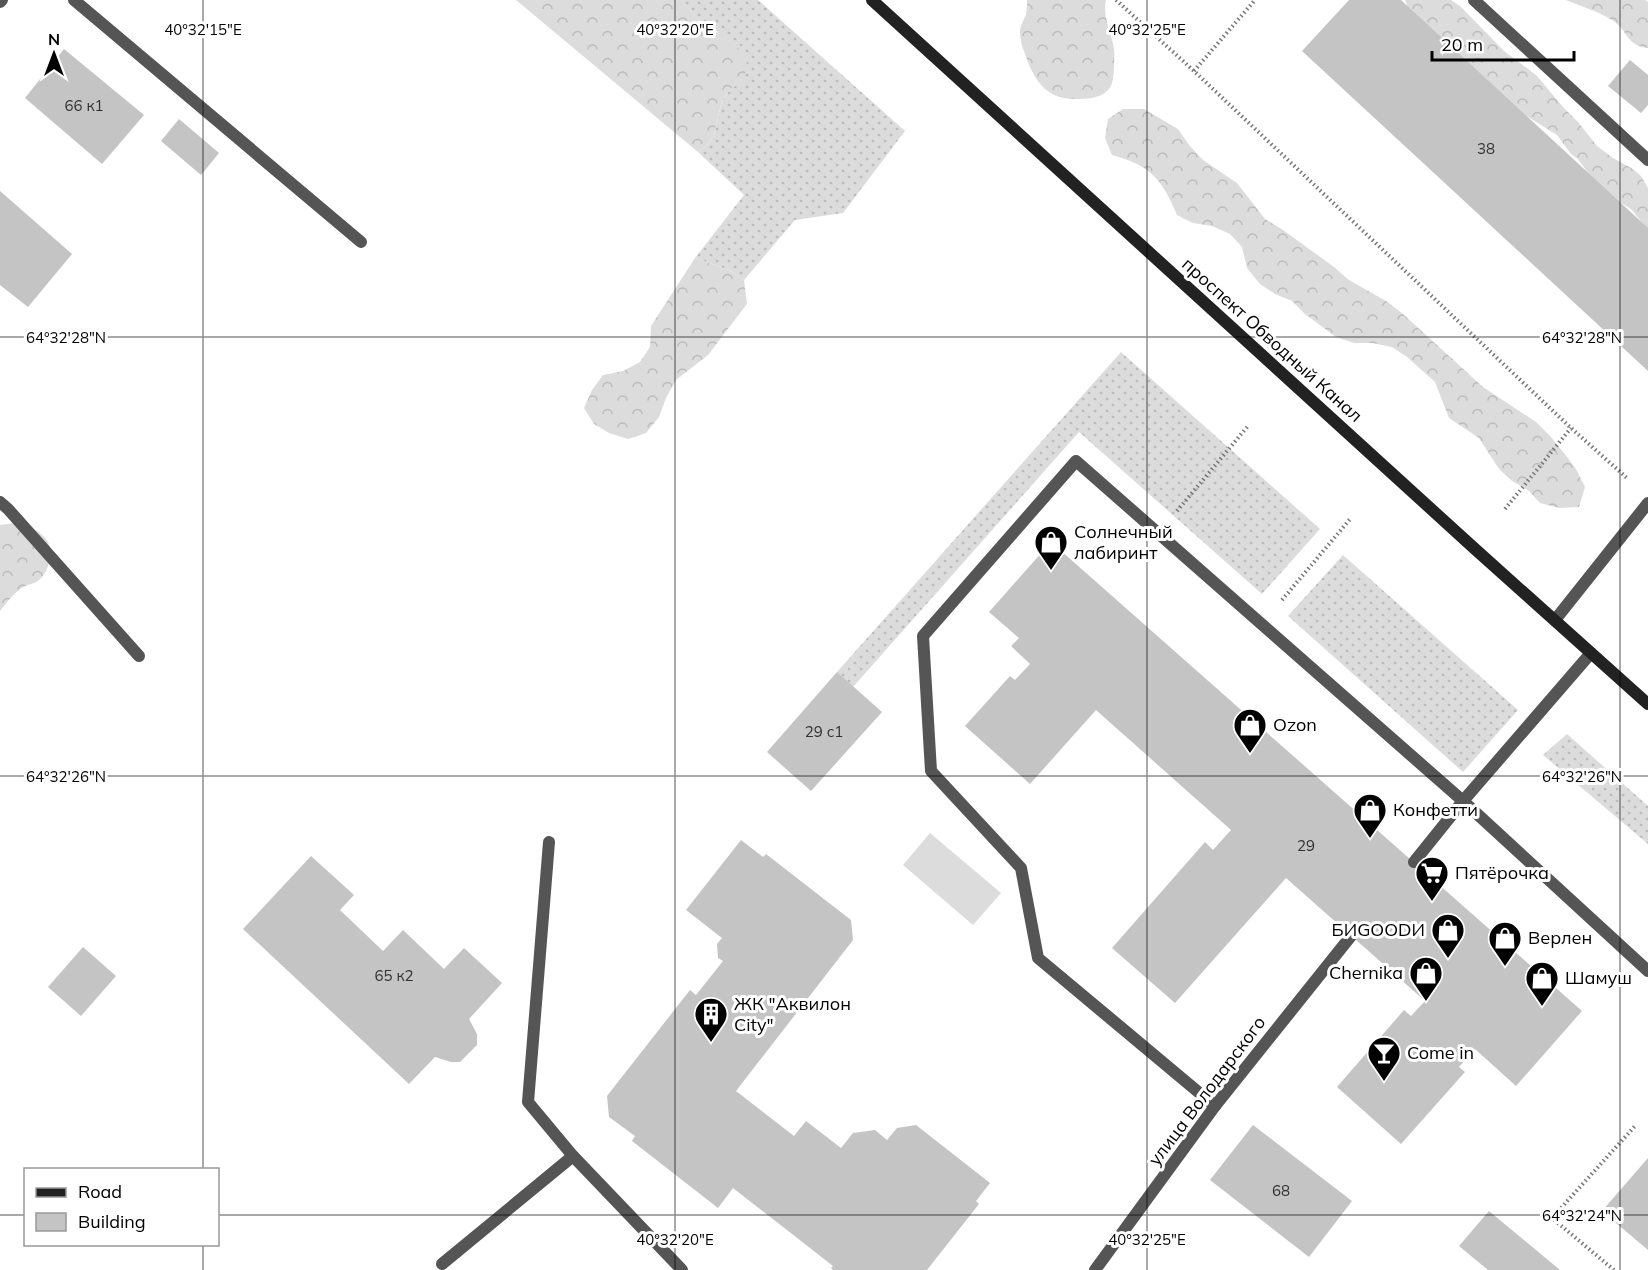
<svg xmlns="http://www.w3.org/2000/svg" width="1648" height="1270" font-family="Mulish,sans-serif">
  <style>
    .grass { fill: url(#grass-dots) }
    .forest { fill: url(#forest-crowns) }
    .park { fill: #dcdcdc }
    .building { fill: #c4c4c4 }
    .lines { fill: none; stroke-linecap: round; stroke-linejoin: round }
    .path { stroke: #777; stroke-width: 4; stroke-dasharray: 1.5 3; stroke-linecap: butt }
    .service { stroke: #555; stroke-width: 12 }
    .minor { stroke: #555; stroke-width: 12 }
    .secondary { stroke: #222; stroke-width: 12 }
    .ticks { fill: none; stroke: #000; stroke-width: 1.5; stroke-opacity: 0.45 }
    .labels { text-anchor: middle; stroke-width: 6; stroke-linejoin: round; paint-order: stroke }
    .number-label { font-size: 15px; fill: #313131 }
    .street-label { font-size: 18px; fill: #000; stroke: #fff }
    .poi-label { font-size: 18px; fill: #000; stroke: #fff; text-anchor: start }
    .ticks-label { font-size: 15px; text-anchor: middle; fill: #000; stroke: #fff; stroke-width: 6; stroke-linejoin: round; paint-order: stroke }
  </style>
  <defs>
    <pattern id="grass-dots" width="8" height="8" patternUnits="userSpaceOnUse" patternTransform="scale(1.5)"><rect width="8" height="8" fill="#dcdcdc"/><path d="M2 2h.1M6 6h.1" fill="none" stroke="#bbb" stroke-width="1.8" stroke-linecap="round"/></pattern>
    <pattern id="forest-crowns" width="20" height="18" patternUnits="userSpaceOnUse" patternTransform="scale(1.5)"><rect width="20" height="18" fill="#dcdcdc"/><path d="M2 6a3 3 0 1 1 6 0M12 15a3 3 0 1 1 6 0" fill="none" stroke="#bbb"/></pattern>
  </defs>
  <rect width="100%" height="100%" fill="#fff"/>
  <g class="grass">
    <path d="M 681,0 L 758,0 L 905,131 L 843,213 L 795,220 L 744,280 L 729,270 L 695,258 L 744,195 L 698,152 C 723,139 713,110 728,92 C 732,87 739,84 744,80 L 718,32 L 700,21 Z"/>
    <path d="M 1121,352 L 1320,529 L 1262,594 L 1079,432 L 853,687 L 837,672 Z"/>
    <path d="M 1343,555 L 1518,710 L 1463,772 L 1288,616 Z"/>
    <path d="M 1567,734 L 1648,806 L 1648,844 L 1543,755 Z"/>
  </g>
  <g class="forest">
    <path d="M 516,0 L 681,0 L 700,21 L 735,44 L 747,61 L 744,81 C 739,84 732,87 728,92 C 713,109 723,139 698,152 Z"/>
    <path d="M 1027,0 L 1106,0 C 1102,17 1112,33 1114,49 C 1115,55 1114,61 1114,67 C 1114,74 1113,84 1109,89 C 1101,99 1085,99 1074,99 C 1049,99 1036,83 1028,62 C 1024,51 1020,43 1020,31 C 1021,24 1024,20 1026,14 C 1027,10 1027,4 1027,0 Z"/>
    <path d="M 1405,0 L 1451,0 L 1460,6 L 1504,51 L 1536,75 L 1563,107 L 1578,122 L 1597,146 L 1613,158 L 1633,169 L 1641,176 L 1648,188 L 1648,230 L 1631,209 L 1611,197 L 1596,184 L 1578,159 L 1571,154 L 1557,135 L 1519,111 L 1409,10 Z"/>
    <path d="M 1566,0 L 1645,0 L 1648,2 L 1648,48 C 1627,46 1628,32 1615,22 C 1605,14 1578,5 1566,0 Z"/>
    <path d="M 1123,109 L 1144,109 L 1178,129 L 1189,145 L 1203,160 L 1237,183 L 1265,219 L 1283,230 L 1334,267 L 1349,280 L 1386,301 L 1403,314 L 1483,387 L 1536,422 L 1550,436 L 1564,453 L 1576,469 L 1585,487 L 1579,507 L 1559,508 L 1540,503 L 1528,490 L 1512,481 L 1499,469 L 1479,438 L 1449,418 L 1435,382 L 1407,357 L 1392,347 L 1372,343 L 1354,343 L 1336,337 L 1305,314 L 1292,301 L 1275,294 L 1260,284 L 1247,268 L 1242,247 L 1230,234 L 1212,226 L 1193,223 L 1177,215 C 1162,179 1150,165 1112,155 L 1105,138 L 1108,119 Z"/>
    <path d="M 695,258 L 729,270 L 744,280 L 747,304 L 708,355 L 676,380 L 666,398 L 659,417 L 646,433 L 628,439 L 609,433 L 594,424 L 584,408 L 592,390 L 603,375 L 623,371 L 640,362 L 650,347 L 651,326 Z"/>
    <path d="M 22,522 C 30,527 38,530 45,538 C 55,548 50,571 39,580 C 35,584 27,584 22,588 C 13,594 7,602 0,611 L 0,525 Z"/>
  </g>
  <path class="park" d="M 930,833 L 1001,893 L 973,925 L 903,865 Z"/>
  <g class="building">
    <path d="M 1349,0 L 1401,0 L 1648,228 L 1648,371 L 1302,51 Z"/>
    <path d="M 64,49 L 144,115 L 102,164 L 25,98 Z"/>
    <path d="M 1630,60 L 1648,75 L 1648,105 L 1641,113 L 1608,86 Z"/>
    <path d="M 179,119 L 219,153 L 201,175 L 161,141 Z"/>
    <path d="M 0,191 L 72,254 L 28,307 L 0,285 Z"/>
    <path d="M 1051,542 L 1582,1011 L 1516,1086 L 1475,1049 L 1459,1067 L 1465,1072 L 1401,1144 L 1337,1087 L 1404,1010 L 1411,1016 L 1425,1001 L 1286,878 L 1175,1003 L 1112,948 L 1205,842 L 1213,850 L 1231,830 L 1096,710 L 1030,784 L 965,726 L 1010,676 L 1015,680 L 1030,664 L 1011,646 L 1019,638 L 989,612 Z"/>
    <path d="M 837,672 L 882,712 L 811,791 L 767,752 Z"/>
    <path d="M 741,840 L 763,857 L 766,854 L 851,920 L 853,940 L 736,1091 L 794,1136 L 806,1121 L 841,1148 L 853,1133 L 875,1130 L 887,1140 L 897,1128 L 916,1125 L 990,1183 L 976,1201 L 979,1204 L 927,1270 L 833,1270 L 831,1268 L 833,1266 L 733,1188 L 718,1208 L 632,1141 L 635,1136 L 609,1117 L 607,1096 L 690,990 L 696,995 L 723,961 L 718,958 L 717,944 L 722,938 L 686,910 Z"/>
    <path d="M 311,856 L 354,895 L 340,910 L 383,951 L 403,930 L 444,969 L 464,948 L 502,983 L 469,1019 L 477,1034 L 477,1045 L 460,1062 L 451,1062 L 435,1057 L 409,1084 L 243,929 Z"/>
    <path d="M 83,947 L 116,976 L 81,1016 L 48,987 Z"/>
    <path d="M 1253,1125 L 1352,1201 L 1309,1257 L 1210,1180 Z"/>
    <path d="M 1648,1158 L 1648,1250 L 1602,1211 Z"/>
    <path d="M 1489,1211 L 1560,1270 L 1488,1270 L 1459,1246 Z"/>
  </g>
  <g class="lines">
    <g class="path">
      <path d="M 1116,0 L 1194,71 L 1571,428 L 1628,479"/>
      <path d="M 1194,71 L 1255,0"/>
      <path d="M 1505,509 L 1571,428"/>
      <path d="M 1177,511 L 1248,426"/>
      <path d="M 1282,600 L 1351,518"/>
      <path d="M 1614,1270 L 1552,1218 L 1636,1125"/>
    </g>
    <g class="service">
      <path d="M 74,0 L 361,242"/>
      <path d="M 1474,0 L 1648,160"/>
      <path d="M 0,502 L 8,509 L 139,656"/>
      <path d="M 549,842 L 528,1102 L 573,1156 L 682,1270"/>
      <path d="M 1414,862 L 1463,801 L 1591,653"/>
      <path d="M 1351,936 L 1215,1106 L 1038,958 L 1021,868 L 931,771 L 923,636 L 1076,461 L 1463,801 L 1648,971"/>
      <path d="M 442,1264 L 573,1156"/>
    </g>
    <g class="minor">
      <path d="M 0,2 L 2,0"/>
      <path d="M 1555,620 L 1648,503"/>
      <path d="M 1095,1270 L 1215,1106"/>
    </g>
    <path class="secondary" d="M 872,0 L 1475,549 L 1648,704"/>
  </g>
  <path class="ticks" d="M 203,0 L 203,1170M 675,0 L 675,1270M 1147,0 L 1147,1270M 1620,0 L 1620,1270M 0,337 L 1648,337M 0,776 L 1648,776M 0,1215 L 26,1215M 218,1215 L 1648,1215M 203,1244 L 203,1270"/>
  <defs>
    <symbol id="shop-pin" viewBox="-11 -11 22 30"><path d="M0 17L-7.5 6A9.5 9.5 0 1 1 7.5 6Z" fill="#000" stroke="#fff"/><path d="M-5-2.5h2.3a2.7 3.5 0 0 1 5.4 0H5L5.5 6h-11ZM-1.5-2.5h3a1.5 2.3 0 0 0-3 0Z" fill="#fff"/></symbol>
    <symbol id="supermarket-pin" viewBox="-11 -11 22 30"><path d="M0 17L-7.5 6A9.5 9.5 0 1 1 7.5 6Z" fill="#000" stroke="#fff"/><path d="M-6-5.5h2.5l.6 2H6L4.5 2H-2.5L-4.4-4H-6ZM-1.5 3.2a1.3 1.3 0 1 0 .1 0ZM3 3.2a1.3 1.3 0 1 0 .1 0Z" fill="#fff"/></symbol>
    <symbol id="building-pin" viewBox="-11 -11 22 30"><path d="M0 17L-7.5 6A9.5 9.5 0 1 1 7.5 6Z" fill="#000" stroke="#fff"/><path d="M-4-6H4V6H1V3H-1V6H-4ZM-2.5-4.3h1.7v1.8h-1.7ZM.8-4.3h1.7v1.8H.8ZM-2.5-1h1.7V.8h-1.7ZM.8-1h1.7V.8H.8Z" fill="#fff"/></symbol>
    <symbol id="bar-pin" viewBox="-11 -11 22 30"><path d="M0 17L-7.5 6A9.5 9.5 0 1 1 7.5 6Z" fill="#000" stroke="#fff"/><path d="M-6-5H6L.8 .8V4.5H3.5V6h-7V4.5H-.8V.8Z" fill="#fff"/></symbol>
  </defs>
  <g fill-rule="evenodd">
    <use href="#shop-pin" x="1032" y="523" width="38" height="52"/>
    <use href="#shop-pin" x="1231" y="706" width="38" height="52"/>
    <use href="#shop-pin" x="1351" y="791" width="38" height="52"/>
    <use href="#supermarket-pin" x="1413" y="854" width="38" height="52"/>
    <use href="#shop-pin" x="1429" y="911" width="38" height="52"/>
    <use href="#shop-pin" x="1486" y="919" width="38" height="52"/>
    <use href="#shop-pin" x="1407" y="954" width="38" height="52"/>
    <use href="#shop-pin" x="1523" y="959" width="38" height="52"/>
    <use href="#building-pin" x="692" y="995" width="38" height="52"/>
    <use href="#bar-pin" x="1365" y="1034" width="38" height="52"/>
  </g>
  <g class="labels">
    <g class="number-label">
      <text x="84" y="111">66 к1</text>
      <text x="1486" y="154">38</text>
      <text x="824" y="737">29 с1</text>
      <text x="1306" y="851">29</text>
      <text x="394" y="981">65 к2</text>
      <text x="1281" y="1196">68</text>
    </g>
    <g class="street-label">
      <text transform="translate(1272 340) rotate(42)" y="6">проспект Обводный Канал</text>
      <text transform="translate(1207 1091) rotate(-53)" y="6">улица Володарского</text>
    </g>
    <g class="poi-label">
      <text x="1074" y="538">Солнечный<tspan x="1074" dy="21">лабиринт</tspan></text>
      <text x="1273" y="731">Ozon</text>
      <text x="1393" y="816">Конфетти</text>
      <text x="1455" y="879">Пятёрочка</text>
      <text x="1425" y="936" text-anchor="end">БИGOODИ</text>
      <text x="1528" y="944">Верлен</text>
      <text x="1403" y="979" text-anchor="end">Chernika</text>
      <text x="1565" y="984">Шамуш</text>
      <text x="734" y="1010">ЖК "Аквилон<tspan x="734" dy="21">City"</tspan></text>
      <text x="1407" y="1059">Come in</text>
    </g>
  </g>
  <g class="ticks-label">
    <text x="203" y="35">40°32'15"E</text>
    <text x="675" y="35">40°32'20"E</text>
    <text x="1147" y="35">40°32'25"E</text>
    <text x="66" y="343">64°32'28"N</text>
    <text x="1582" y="343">64°32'28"N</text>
    <text x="66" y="782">64°32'26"N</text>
    <text x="1582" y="782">64°32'26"N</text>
    <text x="1582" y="1221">64°32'24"N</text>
    <text x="675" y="1245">40°32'20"E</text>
    <text x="1147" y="1245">40°32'25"E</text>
  </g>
  <rect x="24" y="1168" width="195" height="78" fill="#ffffff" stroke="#999999" stroke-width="1.5"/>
  <rect x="36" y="1188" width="30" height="9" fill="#222222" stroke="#999999" stroke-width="1.5"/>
  <text x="78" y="1198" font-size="18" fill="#000000">Road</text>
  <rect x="36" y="1213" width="30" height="18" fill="#c4c4c4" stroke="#999999" stroke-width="1.5"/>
  <text x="78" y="1228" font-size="18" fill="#000000">Building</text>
  <g transform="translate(54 54)" stroke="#ffffff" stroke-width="4.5" paint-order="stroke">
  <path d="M0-4.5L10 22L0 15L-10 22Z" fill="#000000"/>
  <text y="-9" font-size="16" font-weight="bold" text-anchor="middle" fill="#000000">N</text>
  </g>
  <path d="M1432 51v9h142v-9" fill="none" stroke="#000000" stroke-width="3"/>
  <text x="1441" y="51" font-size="18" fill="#000000" stroke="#ffffff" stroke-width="4.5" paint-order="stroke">20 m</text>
</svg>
